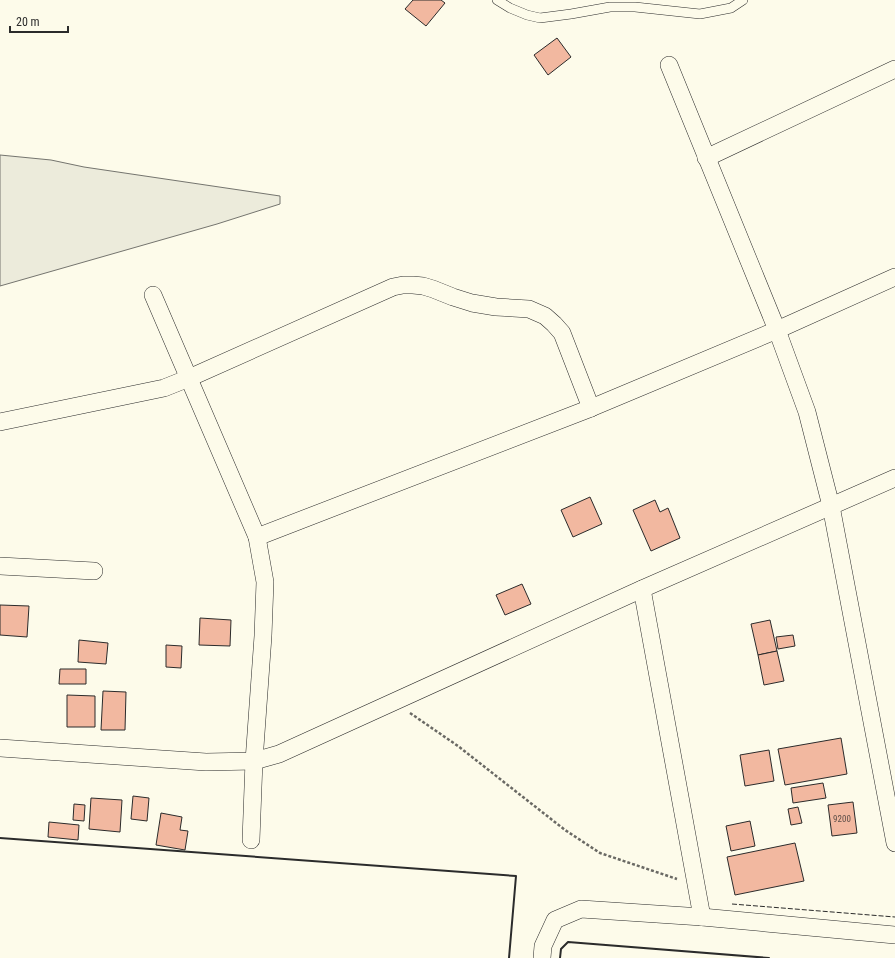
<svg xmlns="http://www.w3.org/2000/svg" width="895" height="958" font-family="'Roboto Condensed',sans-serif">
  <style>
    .green { fill: #ecebdb; stroke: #74746e }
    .building { fill: #f2b8a0; stroke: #2b2b2b }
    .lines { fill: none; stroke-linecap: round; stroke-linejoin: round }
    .lane-casing { stroke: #2b2b2b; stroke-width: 10 }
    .street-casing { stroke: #2b2b2b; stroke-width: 18 }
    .path { stroke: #6a6964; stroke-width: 2.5; stroke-dasharray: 3 2; stroke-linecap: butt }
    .lane { stroke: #fdfbea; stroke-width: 9 }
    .street { stroke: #fdfbea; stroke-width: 17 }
    .fence { stroke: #2b2b2b; stroke-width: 1; stroke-dasharray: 5 2; stroke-linecap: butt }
    .wall { stroke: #2b2b2b; stroke-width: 2 }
    .labels { text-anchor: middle; stroke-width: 3; stroke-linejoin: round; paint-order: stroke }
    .number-label { font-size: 9px; fill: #5d4e48 }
  </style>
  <rect width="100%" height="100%" fill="#fdfbea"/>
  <path class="green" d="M 0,155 L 51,160 L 84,167 L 280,196 L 280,204 L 217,224 L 0,286 Z"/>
  <g class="building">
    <path d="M 413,0 L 441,0 L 445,3 L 426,26 L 405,9 Z"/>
    <path d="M 557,38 L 571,57 L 548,75 L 534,55 Z"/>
    <path d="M 590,497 L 602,524 L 573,537 L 561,510 Z"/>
    <path d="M 655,500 L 660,512 L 668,508 L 680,538 L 651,551 L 633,510 Z"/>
    <path d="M 522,584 L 531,604 L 505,615 L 496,595 Z"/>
    <path d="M 0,605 L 29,606 L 27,637 L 0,635 Z"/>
    <path d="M 200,618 L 231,620 L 230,646 L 199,645 Z"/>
    <path d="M 770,620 L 777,651 L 758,655 L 751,624 Z"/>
    <path d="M 793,635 L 795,646 L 778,649 L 776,637 Z"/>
    <path d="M 79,640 L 108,643 L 106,664 L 78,662 Z"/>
    <path d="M 166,645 L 182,646 L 181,668 L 166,667 Z"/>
    <path d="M 777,651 L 784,681 L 764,685 L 758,655 Z"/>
    <path d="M 60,669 L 86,669 L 86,684 L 59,684 Z"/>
    <path d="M 103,691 L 126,692 L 125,730 L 101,730 Z"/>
    <path d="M 67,695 L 95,696 L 95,727 L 67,727 Z"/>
    <path d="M 841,738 L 847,774 L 785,785 L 778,749 Z"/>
    <path d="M 769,750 L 774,781 L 745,786 L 740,755 Z"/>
    <path d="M 823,783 L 826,798 L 793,803 L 791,788 Z"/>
    <path d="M 133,796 L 149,798 L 147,821 L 131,819 Z"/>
    <path d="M 91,798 L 122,800 L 120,832 L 89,829 Z"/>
    <path d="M 853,802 L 857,833 L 832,836 L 828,805 Z"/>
    <path d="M 74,804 L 85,805 L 84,821 L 73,820 Z"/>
    <path d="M 798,807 L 802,823 L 791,825 L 788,809 Z"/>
    <path d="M 161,813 L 182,817 L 180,830 L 188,831 L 185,850 L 156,845 Z"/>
    <path d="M 750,821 L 755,846 L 731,851 L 726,826 Z"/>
    <path d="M 49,822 L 79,825 L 78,840 L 48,837 Z"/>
    <path d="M 795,843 L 804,881 L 735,895 L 727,857 Z"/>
  </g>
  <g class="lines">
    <defs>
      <path id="lane" d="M 497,0 L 510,8 L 527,15 L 540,18 L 571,14 L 610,7 L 635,7 L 700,14 L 731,8 L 743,0"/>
      <g id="street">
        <path d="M 669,65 L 777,330 L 807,412 L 831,506 L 895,843"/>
        <path d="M 706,158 L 895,69"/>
        <path d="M 153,295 L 257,537 L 265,582 L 263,636 L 254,761 L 251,840"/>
        <path d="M 0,422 L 164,388 L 189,378 L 393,287 L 403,285 L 413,285 L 423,286 L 433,289 L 453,297 L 472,303 L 496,307 L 529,309 L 545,316 L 554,324 L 562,333 L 591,408"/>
        <path d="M 257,537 L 591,408 L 777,330 L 895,277"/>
        <path d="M 0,566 L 94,571"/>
        <path d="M 642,589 L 702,917"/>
        <path d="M 0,748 L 206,762 L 254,761 L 279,754 L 642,589 L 895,478"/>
        <path d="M 542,958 L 543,946 L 555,920 L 581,909 L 702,917 L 895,935"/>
      </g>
    </defs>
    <use href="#lane" class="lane-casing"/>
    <use href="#street" class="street-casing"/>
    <path class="path" d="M 410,713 L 458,746 L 565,830 L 600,853 L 677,879"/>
    <use href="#lane" class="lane"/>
    <use href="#street" class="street"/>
    <path class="fence" d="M 732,904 L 895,917"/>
    <g class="wall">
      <path d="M 0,838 L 516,876 L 509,958"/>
      <path d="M 560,958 L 561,949 L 568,942 L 769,958"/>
    </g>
  </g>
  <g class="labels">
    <g class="number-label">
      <text x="842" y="822">9200</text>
    </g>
  </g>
  <path d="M10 26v6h58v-6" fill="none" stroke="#2b2b2b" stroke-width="2"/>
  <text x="16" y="26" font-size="12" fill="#2b2b2b" stroke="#fdfbea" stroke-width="3" paint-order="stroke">20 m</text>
</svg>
